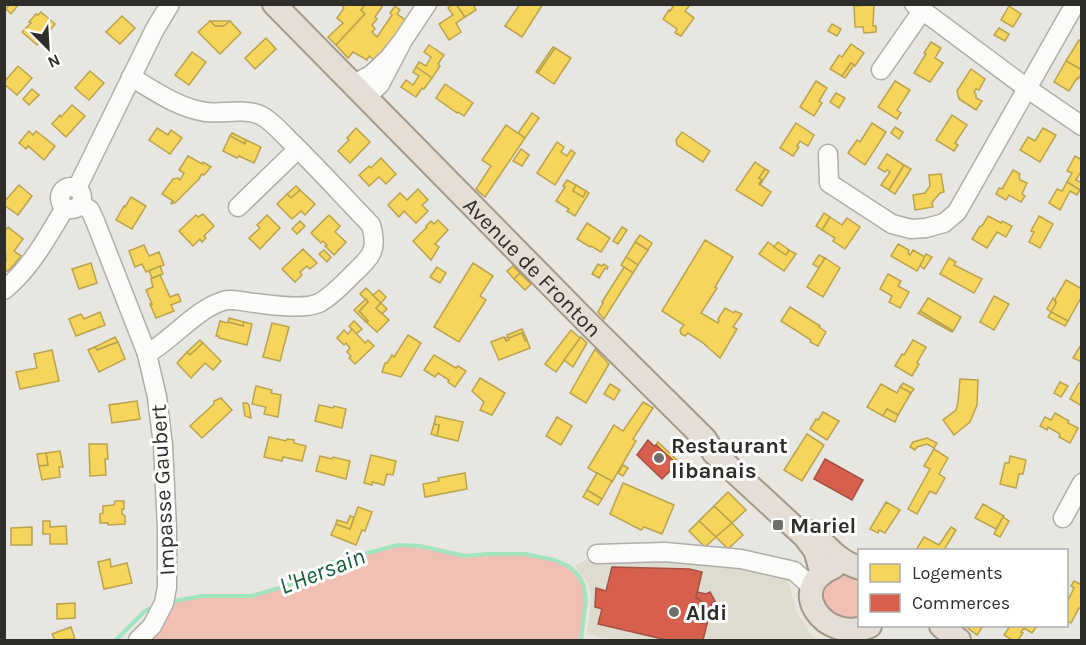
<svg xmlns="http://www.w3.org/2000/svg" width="1086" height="645" font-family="Karla,sans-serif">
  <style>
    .built { fill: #dedbcf }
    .green { fill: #f0c0b5 }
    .homes { fill: #f6d55c; stroke: #baa34d; stroke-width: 1.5 }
    .shops { fill: #d6604d; stroke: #a45142; stroke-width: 1.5 }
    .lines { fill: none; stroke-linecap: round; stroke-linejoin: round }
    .stream { stroke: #a3e4c0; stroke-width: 4 }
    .minor-casing { stroke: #aeada9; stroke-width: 21 }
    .major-casing { stroke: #a49989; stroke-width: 26 }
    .minor { stroke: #fbfbfa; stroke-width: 18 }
    .major { stroke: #e5ded6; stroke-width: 22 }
    .poi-dot { fill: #6f6e69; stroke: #fff; stroke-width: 2 }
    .labels { text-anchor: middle; stroke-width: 6; stroke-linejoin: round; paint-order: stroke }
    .street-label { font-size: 22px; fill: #2e2d29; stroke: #fff }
    .poi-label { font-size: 22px; font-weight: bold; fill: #2e2d29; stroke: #fff; text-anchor: start }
    .water-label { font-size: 24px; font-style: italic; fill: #125a3b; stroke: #fff }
  </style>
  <rect width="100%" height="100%" fill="#e7e6e0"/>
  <path class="built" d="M 611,558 L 690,562 L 753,571 L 788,579 L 796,611 L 813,637 L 819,640 L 615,640 L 587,634 L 591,596 L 587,582 L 575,566 L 585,560 Z"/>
  <g class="green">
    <path d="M 398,545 C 405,545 413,545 421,546 C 436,548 451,556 466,556 C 473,556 481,554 489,554 C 517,553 573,552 583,585 C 589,602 584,623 581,640 L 138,640 L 164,603 L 184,598 L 202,596 L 252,596 L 289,585 L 330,563 Z"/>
    <path d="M 843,576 L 851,576 L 860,580 L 859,620 L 830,619 C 822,598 815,585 843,576 Z"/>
  </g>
  <g class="homes">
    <path d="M 10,4 L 19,4 L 11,14 L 6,9 Z"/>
    <path d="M 341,4 L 366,4 L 361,10 L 365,14 L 336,45 L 328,37 L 343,23 L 337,18 L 344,8 Z"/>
    <path d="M 366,4 L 380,4 L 382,7 L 375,17 L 377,19 L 372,25 L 375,29 L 372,32 L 377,37 L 392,15 L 390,13 L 395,6 L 400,10 L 397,14 L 407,21 L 379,63 L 369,56 L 367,60 L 353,52 L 348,58 L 336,45 L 365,14 L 361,10 Z"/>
    <path d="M 453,4 L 456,4 L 465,17 L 456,23 L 461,32 L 449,40 L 439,24 L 453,15 L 448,8 Z"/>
    <path d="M 456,4 L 473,4 L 476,10 L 465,17 Z"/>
    <path d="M 520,4 L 543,4 L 522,37 L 505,26 Z"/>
    <path d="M 669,4 L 687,4 L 689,6 L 685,11 L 694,18 L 681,36 L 675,33 L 677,29 L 663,19 L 669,10 L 670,11 L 673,7 Z"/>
    <path d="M 874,5 L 873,26 L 876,26 L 876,32 L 864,33 L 863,27 L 855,27 L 854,6 Z"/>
    <path d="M 1009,6 L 1021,14 L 1013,27 L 1001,20 Z"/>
    <path d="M 41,12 L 55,24 L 37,45 L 22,32 L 31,23 L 29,22 L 36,14 L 38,15 Z"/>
    <path d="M 122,16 L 135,28 L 120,44 L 106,32 Z"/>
    <path d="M 210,21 L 230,21 L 224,26 L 215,26 Z"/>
    <path d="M 210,21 L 215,26 L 224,26 L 230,21 L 241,33 L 220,54 L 198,32 Z"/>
    <path d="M 832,24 L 841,29 L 837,36 L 828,31 Z"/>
    <path d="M 999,28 L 1009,34 L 1005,41 L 994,35 Z"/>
    <path d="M 266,38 L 276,49 L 255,69 L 245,58 Z"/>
    <path d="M 1079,40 L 1082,41 L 1082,70 L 1066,61 Z"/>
    <path d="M 931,42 L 941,48 L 935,58 L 943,63 L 930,82 L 914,73 L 926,54 L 924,53 Z"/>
    <path d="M 851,44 L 864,53 L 855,66 L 851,63 L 842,76 L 830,69 L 839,55 L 842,57 Z"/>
    <path d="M 429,45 L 444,55 L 438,64 L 440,66 L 432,78 L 416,67 L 419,62 L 426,66 L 431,57 L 424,52 Z"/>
    <path d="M 553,47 L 555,48 L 538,73 L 536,72 Z"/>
    <path d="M 555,48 L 571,58 L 554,84 L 538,73 Z"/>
    <path d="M 192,52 L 206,62 L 189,85 L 175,75 Z"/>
    <path d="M 1066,61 L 1082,70 L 1082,73 L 1078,79 L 1077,78 L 1069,91 L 1054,82 Z"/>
    <path d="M 851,63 L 854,65 L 845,78 L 842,76 Z"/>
    <path d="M 18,66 L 32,78 L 17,95 L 4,84 L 4,82 Z"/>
    <path d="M 416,67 L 432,78 L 424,89 L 422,88 L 416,97 L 401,87 L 406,80 L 413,85 L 419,76 L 413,72 Z"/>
    <path d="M 971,69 L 985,79 L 979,90 L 976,89 L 974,92 L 976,94 L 976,98 L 982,101 L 976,110 L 959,99 L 957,91 Z"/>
    <path d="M 90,71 L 104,83 L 89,100 L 75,88 Z"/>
    <path d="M 816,81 L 827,88 L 819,101 L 822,103 L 814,116 L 800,107 Z"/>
    <path d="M 895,81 L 910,90 L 897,110 L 901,113 L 897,119 L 878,107 Z"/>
    <path d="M 445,84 L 473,103 L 464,116 L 458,112 L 457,113 L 436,98 Z"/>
    <path d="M 32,89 L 39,95 L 29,105 L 23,99 Z"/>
    <path d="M 836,93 L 845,98 L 839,108 L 830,102 Z"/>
    <path d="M 72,105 L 85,116 L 66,137 L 52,124 L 60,115 L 61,117 Z"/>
    <path d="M 532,113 L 539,118 L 525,138 L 518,133 Z"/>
    <path d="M 952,115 L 967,125 L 955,143 L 958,145 L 954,151 L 936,140 Z"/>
    <path d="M 796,123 L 814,135 L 808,146 L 800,141 L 797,146 L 799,147 L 793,156 L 780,148 Z"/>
    <path d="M 872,123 L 886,132 L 865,165 L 848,153 L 857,140 L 860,142 Z"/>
    <path d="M 506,125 L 525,138 L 485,197 L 476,189 L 491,166 L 482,160 Z"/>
    <path d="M 895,127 L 903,132 L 899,139 L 891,133 Z"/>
    <path d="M 157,128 L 168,135 L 171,130 L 182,138 L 170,154 L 149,140 Z"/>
    <path d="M 356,128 L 370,142 L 350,163 L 338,151 L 349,140 L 347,138 Z"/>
    <path d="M 1043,128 L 1056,135 L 1040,162 L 1020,150 L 1028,137 L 1035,141 Z"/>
    <path d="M 29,131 L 33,135 L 36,131 L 55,146 L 44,160 L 28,146 L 26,149 L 19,143 Z"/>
    <path d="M 682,132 L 710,151 L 703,162 L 677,145 L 676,140 Z"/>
    <path d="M 232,133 L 246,140 L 245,144 L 230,136 Z"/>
    <path d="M 230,136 L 245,144 L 246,140 L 261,147 L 254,163 L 239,156 L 237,158 L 223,151 Z"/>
    <path d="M 557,142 L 564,147 L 561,152 L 567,156 L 571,150 L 575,153 L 555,185 L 537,173 Z"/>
    <path d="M 521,149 L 529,155 L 522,166 L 513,161 Z"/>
    <path d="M 887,154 L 904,165 L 889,190 L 881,185 L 890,172 L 887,170 L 885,172 L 878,168 Z"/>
    <path d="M 188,156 L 202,164 L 203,162 L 211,167 L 204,175 L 202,174 L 199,179 L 175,203 L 174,202 L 172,204 L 171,203 L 173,201 L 162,194 L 173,179 L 178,178 L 180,180 L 184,173 L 179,170 Z"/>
    <path d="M 1075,156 L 1082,160 L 1082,170 L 1076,180 L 1082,183 L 1080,190 L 1067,182 L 1072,173 L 1067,171 Z"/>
    <path d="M 381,158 L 396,174 L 386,184 L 379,177 L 369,186 L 359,175 L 369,166 L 371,168 Z"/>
    <path d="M 755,162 L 765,169 L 759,178 L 762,180 L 759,184 L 771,192 L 762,206 L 736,190 Z"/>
    <path d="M 904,165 L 911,169 L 895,194 L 889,190 Z"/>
    <path d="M 765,169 L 769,171 L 760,185 L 759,184 L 762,180 L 759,178 Z"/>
    <path d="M 1013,170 L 1020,174 L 1019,176 L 1020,180 L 1027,183 L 1022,194 L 1025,196 L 1021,202 L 1009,195 L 1006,200 L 996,194 L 999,188 L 1002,189 Z"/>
    <path d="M 941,174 L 944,192 L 940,193 L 934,200 L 932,203 L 933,207 L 915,210 L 913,195 L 925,193 L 930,186 L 929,175 Z"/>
    <path d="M 567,180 L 576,185 L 573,191 L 583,197 L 586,191 L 589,193 L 575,216 L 567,211 L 569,209 L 556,201 L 565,187 L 563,186 Z"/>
    <path d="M 1067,182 L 1080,190 L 1077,195 L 1070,191 L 1060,210 L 1049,203 L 1057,189 L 1062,191 Z"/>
    <path d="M 19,185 L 32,196 L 18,215 L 4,205 L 4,202 Z"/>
    <path d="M 576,185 L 586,191 L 583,197 L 573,191 Z"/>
    <path d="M 296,186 L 300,190 L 291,198 L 287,194 Z"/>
    <path d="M 418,189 L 428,200 L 422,205 L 428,211 L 416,223 L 404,211 L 399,217 L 388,205 L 400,193 L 407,200 Z"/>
    <path d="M 300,190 L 315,204 L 305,215 L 301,211 L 292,219 L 277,204 L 287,194 L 291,198 Z"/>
    <path d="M 131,197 L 146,206 L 132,229 L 116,220 L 124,206 L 125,207 Z"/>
    <path d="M 824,213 L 830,217 L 822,230 L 816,226 Z"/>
    <path d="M 203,214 L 214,226 L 204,236 L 206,238 L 202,242 L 200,239 L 193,246 L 179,231 L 196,215 L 198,217 Z"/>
    <path d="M 267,215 L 280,228 L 260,249 L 249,238 L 260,228 L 257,225 Z"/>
    <path d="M 329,215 L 340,226 L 335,232 L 346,242 L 334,255 L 325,246 L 327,245 L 323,241 L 321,243 L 311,233 Z"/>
    <path d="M 988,216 L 1001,223 L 1002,221 L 1012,226 L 1006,237 L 997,232 L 987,248 L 972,239 L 980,226 L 982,226 Z"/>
    <path d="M 1039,216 L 1053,224 L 1040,248 L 1029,242 L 1034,232 L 1031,231 Z"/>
    <path d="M 830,217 L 842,225 L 847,218 L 860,227 L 845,249 L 833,241 L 835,238 L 822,230 Z"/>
    <path d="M 438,220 L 448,230 L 435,244 L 439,247 L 431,260 L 413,241 L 427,227 L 426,226 L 431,221 L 434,224 Z"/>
    <path d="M 300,221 L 305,226 L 297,234 L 292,229 Z"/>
    <path d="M 587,223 L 610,238 L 601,252 L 591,246 L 590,247 L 577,239 Z"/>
    <path d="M 8,227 L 23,239 L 14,251 L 21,256 L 11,268 L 7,271 L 4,269 L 6,260 L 4,232 Z"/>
    <path d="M 622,227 L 627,230 L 618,244 L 613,241 Z"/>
    <path d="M 640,235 L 652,243 L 648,250 L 635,242 Z"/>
    <path d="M 705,240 L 733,257 L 715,287 L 717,288 L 701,313 L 718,323 L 719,321 L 718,319 L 725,308 L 734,313 L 735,311 L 742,314 L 733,327 L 737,329 L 720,358 L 702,342 L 688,333 L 685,336 L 681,334 L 680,330 L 684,325 L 662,311 Z"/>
    <path d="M 635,242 L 648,250 L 638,265 L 626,257 Z"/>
    <path d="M 768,242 L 786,255 L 789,250 L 796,254 L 784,271 L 759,254 Z"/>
    <path d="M 778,242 L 789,250 L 786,255 L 774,247 Z"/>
    <path d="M 898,244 L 909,250 L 908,253 L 910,255 L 913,250 L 925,257 L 917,271 L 891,256 Z"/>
    <path d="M 144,245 L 149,256 L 159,252 L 164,265 L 146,272 L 142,264 L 135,267 L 129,251 Z"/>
    <path d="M 303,249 L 317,263 L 310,269 L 307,266 L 300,272 L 302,275 L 295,282 L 282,269 Z"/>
    <path d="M 324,250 L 331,257 L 327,262 L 319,254 Z"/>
    <path d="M 926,254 L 932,257 L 924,269 L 920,266 Z"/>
    <path d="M 819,255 L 825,258 L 819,268 L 813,264 Z"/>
    <path d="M 626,257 L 638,265 L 633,273 L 621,265 Z"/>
    <path d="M 825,258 L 840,268 L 823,297 L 807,287 Z"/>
    <path d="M 949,258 L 956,262 L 954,265 L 982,279 L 974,293 L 940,274 Z"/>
    <path d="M 91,263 L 97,283 L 79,289 L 72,269 Z"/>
    <path d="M 473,263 L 493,276 L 480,296 L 486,300 L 459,342 L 434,327 Z"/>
    <path d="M 598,264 L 602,266 L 604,264 L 608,267 L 607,269 L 605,268 L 599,278 L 592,274 Z"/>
    <path d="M 160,266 L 163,274 L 152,278 L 149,271 Z"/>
    <path d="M 513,266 L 520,273 L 514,279 L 507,271 Z"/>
    <path d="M 437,267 L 446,273 L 440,283 L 430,277 Z"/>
    <path d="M 624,267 L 633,273 L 604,319 L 598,312 L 603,303 L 602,302 Z"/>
    <path d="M 520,273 L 531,284 L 525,290 L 514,279 Z"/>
    <path d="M 888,274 L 901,281 L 898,286 L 909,292 L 900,308 L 889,302 L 892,296 L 880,289 Z"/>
    <path d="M 160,275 L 170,297 L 178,294 L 181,301 L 171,305 L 174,311 L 156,318 L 150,304 L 152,304 L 146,290 L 153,287 L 151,279 Z"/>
    <path d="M 1066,280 L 1082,289 L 1082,296 L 1068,321 L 1051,312 L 1056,303 L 1055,299 Z"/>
    <path d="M 366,288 L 381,303 L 376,308 L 389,320 L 377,332 L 366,322 L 368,321 L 359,311 L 368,302 L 360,294 Z"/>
    <path d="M 379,290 L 386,297 L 381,303 L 373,295 Z"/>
    <path d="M 994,296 L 1009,304 L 994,330 L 980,322 Z"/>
    <path d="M 928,298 L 961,317 L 953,331 L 920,311 Z"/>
    <path d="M 1053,298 L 1056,303 L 1051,312 L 1047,309 Z"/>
    <path d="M 366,299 L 368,302 L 359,311 L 368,321 L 366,322 L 354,310 Z"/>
    <path d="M 381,303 L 387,309 L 382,314 L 376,308 Z"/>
    <path d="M 790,307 L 820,326 L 819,327 L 826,332 L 818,346 L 810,342 L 811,340 L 781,321 Z"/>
    <path d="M 920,311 L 953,331 L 952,332 L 918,313 Z"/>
    <path d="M 100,312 L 105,325 L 76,336 L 69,319 L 81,314 L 84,319 Z"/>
    <path d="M 1051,312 L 1068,321 L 1065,326 L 1048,317 Z"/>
    <path d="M 229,318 L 244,322 L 243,326 L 228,322 Z"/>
    <path d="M 220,321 L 227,323 L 228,322 L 243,326 L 244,322 L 252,324 L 247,345 L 219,338 L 219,336 L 216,336 Z"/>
    <path d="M 354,321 L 362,329 L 356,334 L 349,326 Z"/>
    <path d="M 272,323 L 289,327 L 280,361 L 263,357 Z"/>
    <path d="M 352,329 L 365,343 L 368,340 L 374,346 L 355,364 L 349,358 L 351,356 L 347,352 L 350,348 L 346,343 L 344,345 L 337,338 L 344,330 L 348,334 Z"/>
    <path d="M 522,329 L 527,340 L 525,341 L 522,333 L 509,338 L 509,340 L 506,341 L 505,338 L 508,337 L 507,335 Z"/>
    <path d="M 571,330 L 580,338 L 556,372 L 545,364 Z"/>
    <path d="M 522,333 L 525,341 L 527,340 L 530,348 L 499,360 L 491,342 L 504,337 L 506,341 L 509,340 L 509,338 Z"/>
    <path d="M 408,335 L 421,343 L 401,377 L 382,372 L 385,363 L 387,363 L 392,355 L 394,357 Z"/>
    <path d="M 115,337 L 118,342 L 97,350 L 95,347 Z"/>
    <path d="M 581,337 L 587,343 L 573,367 L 564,360 Z"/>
    <path d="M 200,340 L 203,343 L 190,355 L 187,352 Z"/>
    <path d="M 913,340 L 926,347 L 917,363 L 919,364 L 912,376 L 895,366 L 902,354 L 904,355 Z"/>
    <path d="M 118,342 L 125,359 L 99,372 L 88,350 L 95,347 L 97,350 Z"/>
    <path d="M 203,343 L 221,361 L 213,370 L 205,363 L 191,378 L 177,363 L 187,352 L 190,355 Z"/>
    <path d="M 1081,345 L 1082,346 L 1082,362 L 1073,358 Z"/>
    <path d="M 595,349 L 609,364 L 586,403 L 570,393 Z"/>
    <path d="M 52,350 L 59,381 L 20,389 L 16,372 L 37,368 L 34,354 Z"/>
    <path d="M 434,355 L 456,368 L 458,366 L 466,371 L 455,387 L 448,382 L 449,380 L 438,373 L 435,377 L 424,370 Z"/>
    <path d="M 480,378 L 505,393 L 492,415 L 480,410 L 484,402 L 472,391 Z"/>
    <path d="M 960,379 L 978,380 L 977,405 L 970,422 L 954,435 L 943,420 L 956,410 L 958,402 Z"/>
    <path d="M 1060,382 L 1068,386 L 1061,397 L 1054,393 Z"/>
    <path d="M 903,383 L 914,389 L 911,393 L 900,387 Z"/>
    <path d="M 1079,383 L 1082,385 L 1082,406 L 1070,399 Z"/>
    <path d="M 610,384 L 620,390 L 614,400 L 604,394 Z"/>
    <path d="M 881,384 L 897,393 L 900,387 L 911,393 L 898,415 L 887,409 L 883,416 L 867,407 Z"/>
    <path d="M 256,386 L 272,390 L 271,393 L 281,395 L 278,417 L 264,414 L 266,407 L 252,404 Z"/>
    <path d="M 221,398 L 232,410 L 202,438 L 190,426 L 214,404 L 214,401 Z"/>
    <path d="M 137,401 L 140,419 L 112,423 L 109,405 Z"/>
    <path d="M 643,402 L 653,408 L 633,439 L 636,441 L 612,482 L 588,468 L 614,425 L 623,431 Z"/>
    <path d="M 243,403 L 247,403 L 249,405 L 251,418 L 245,416 Z"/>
    <path d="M 319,405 L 333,408 L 334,406 L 346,409 L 342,428 L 315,421 Z"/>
    <path d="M 887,409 L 898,415 L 895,422 L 883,416 Z"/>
    <path d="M 823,412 L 839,421 L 827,440 L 810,429 L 816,419 L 818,420 Z"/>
    <path d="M 1055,413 L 1069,421 L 1068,423 L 1078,428 L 1070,443 L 1059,437 L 1060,434 L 1048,427 L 1047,430 L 1040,426 L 1045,417 L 1051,420 Z"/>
    <path d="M 436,416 L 463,422 L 458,441 L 437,436 L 439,425 L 434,424 Z"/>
    <path d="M 557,417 L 572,426 L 561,445 L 546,436 Z"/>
    <path d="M 434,424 L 439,425 L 437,436 L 431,434 Z"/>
    <path d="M 807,434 L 824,445 L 802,481 L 784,470 Z"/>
    <path d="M 269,437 L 286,441 L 287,439 L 294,440 L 294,443 L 306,446 L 302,461 L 283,457 L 282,461 L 264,457 Z"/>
    <path d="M 927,438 L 937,443 L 934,448 L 927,444 L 917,447 L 915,450 L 910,447 L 913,442 Z"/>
    <path d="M 658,442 L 679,462 L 677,464 L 656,445 Z"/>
    <path d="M 89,444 L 107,444 L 108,459 L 105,459 L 106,475 L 90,476 Z"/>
    <path d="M 934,449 L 948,458 L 939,474 L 945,478 L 936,494 L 930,491 L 917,514 L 908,509 L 930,469 L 924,466 Z"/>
    <path d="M 60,451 L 63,467 L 59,467 L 60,477 L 42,480 L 39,466 L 48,465 L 46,453 Z"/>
    <path d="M 46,453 L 48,465 L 39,466 L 37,454 Z"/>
    <path d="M 371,455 L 396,461 L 393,475 L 387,474 L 384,485 L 372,482 L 372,485 L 364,483 Z"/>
    <path d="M 320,456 L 332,459 L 333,457 L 350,461 L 346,479 L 316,471 Z"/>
    <path d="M 1010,456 L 1026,460 L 1023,474 L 1019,474 L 1016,488 L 1000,484 L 1005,463 L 1009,463 Z"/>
    <path d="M 623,465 L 628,468 L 623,476 L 618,473 Z"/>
    <path d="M 465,473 L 467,489 L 425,497 L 423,484 L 439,481 L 438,478 Z"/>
    <path d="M 597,473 L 612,481 L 602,499 L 587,490 Z"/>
    <path d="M 623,483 L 674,505 L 662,534 L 644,527 L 641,530 L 610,514 Z"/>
    <path d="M 587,490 L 602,499 L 598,505 L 583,497 Z"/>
    <path d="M 728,492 L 746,510 L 732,523 L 714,506 Z"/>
    <path d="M 115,501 L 124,501 L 124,509 L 122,509 L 122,514 L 125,516 L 125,524 L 108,525 L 108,523 L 100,523 L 100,514 L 103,513 L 103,506 L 114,505 Z"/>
    <path d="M 886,502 L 900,510 L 885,533 L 879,530 L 878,533 L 870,529 Z"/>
    <path d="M 983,504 L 1004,516 L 996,529 L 975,518 Z"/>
    <path d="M 714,506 L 732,523 L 716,537 L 699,521 Z"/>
    <path d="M 358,507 L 372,512 L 365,531 L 362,530 L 356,545 L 331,535 L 336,524 L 350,529 Z"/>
    <path d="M 350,516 L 354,517 L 350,529 L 336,524 L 337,520 L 347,523 Z"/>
    <path d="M 1003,517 L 1009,521 L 1000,537 L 994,534 Z"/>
    <path d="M 43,521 L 50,521 L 50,527 L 66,526 L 67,544 L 50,544 L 50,534 L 43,534 Z"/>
    <path d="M 699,521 L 716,537 L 705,547 L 689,531 Z"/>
    <path d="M 732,523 L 743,535 L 728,549 L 716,537 Z"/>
    <path d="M 32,527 L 32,545 L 11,545 L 11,528 Z"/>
    <path d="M 951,527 L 956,530 L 944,550 L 916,550 L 924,537 L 939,545 Z"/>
    <path d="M 110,559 L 111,567 L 127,563 L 132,583 L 104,589 L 98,562 Z"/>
    <path d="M 1074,581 L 1082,585 L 1082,609 L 1079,608 L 1071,623 L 1066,620 L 1066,599 L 1068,600 L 1074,588 L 1071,586 Z"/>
    <path d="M 75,603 L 75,618 L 57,619 L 57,604 Z"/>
    <path d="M 965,626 L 983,626 L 977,635 Z"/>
    <path d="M 1010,626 L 1037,626 L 1032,633 L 1024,628 L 1021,632 L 1023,633 L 1018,640 L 1012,640 L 1004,635 Z"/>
    <path d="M 71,627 L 75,639 L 55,640 L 52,634 Z"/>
  </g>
  <g class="shops">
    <path d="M 648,440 L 654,446 L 656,445 L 677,464 L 662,479 L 637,455 Z"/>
    <path d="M 825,459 L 863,480 L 852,500 L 814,479 Z"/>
    <path d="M 612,567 L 689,569 L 702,572 L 696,598 L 699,599 L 705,607 L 701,623 L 707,624 L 703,640 L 667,640 L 598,624 L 602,609 L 595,607 L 596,588 L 606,591 Z"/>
    <path d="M 697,592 L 706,594 L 710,592 L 715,601 L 712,603 L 707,624 L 701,623 L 705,607 L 699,599 L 696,598 Z"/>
  </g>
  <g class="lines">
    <g class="stream">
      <path d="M 169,602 L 202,596 L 252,596 L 289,585 L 330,563 L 398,545 L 420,546 L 465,556 L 487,554 L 525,554 L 555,560 L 570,567 L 579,576 L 584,586 L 586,601 L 581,640"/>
      <path d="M 116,640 L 145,611 L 153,607"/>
    </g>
    <defs>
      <g id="minor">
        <path d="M 914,4 L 1028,89 L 1082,126"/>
        <path d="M 403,40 L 389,58 L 371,75 L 361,80 L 363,93 L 373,91 L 380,84 L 403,40 L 427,4"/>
        <path d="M 881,70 L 922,11"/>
        <path d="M 131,77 C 155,91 178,108 206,112 C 224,114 243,108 260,115 C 271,120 280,131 288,139 C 317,167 343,196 371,225 C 378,250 372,256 354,273 C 344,283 332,296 319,303 C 303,310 272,305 255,303 C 244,302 233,298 223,301 C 195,310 173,339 147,354"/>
        <path d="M 828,154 L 829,183 L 892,224 L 911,229 L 926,228 L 944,223 L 957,212 L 1075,4"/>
        <circle cx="71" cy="198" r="11"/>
        <path d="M 77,188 L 155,29 L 170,4"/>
        <path d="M 81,204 L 90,210 L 95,221 L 147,354 L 157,397 L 163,445 L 167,529 L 167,587 L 164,603 L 152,626 L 138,640"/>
        <path d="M 238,207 L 298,149"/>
        <path d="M 4,290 C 32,267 47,237 65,208"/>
        <path d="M 1063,518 L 1082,483"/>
        <path d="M 597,554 L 665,552 L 741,559 L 794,571 L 813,588"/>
      </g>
      <g id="major">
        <path id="s1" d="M 274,4 L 586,321 L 705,439 L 714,453 L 805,537 L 815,550 L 822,574"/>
        <path d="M 813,532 C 827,547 839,562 860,568"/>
        <path d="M 834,567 C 784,587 824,645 870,626"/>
        <path d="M 941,626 L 959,640"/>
      </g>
    </defs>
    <use href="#minor" class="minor-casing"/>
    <use href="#major" class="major-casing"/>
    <use href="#minor" class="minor"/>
    <use href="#major" class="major"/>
  </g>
  <g class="poi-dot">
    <circle cx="659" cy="458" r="6"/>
    <rect x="772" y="519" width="12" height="12" rx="3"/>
    <circle cx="674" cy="612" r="6"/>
  </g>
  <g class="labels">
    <g class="street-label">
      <text dy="8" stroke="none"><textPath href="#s1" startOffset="369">Avenue de Fronton</textPath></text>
      <text transform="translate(162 490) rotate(-93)" y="8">Impasse Gaubert</text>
    </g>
    <g class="poi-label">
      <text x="671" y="453">Restaurant<tspan x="671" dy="25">libanais</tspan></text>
      <text x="790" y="533">Mariel</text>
      <text x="686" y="620">Aldi</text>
    </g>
    <g class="water-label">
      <text transform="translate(322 571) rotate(-21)" y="8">L'Hersain</text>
    </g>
  </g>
  <rect width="1086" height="645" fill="none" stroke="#2e2d29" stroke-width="12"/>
  <rect x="858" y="549" width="210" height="78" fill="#ffffff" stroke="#ababa9" stroke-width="1.5"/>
  <rect x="870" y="564" width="30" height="18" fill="#f6d55c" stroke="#ababa9" stroke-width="1.5"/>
  <text x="912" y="579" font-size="18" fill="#2e2d29">Logements</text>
  <rect x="870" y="594" width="30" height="18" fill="#d6604d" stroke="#ababa9" stroke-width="1.5"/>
  <text x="912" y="609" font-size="18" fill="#2e2d29">Commerces</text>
  <g transform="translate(48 48) rotate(156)" stroke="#ffffff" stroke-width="4.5" paint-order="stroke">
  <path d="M0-4.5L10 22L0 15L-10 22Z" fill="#2e2d29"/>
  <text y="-9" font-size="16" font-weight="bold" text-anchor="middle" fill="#2e2d29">N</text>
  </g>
</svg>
